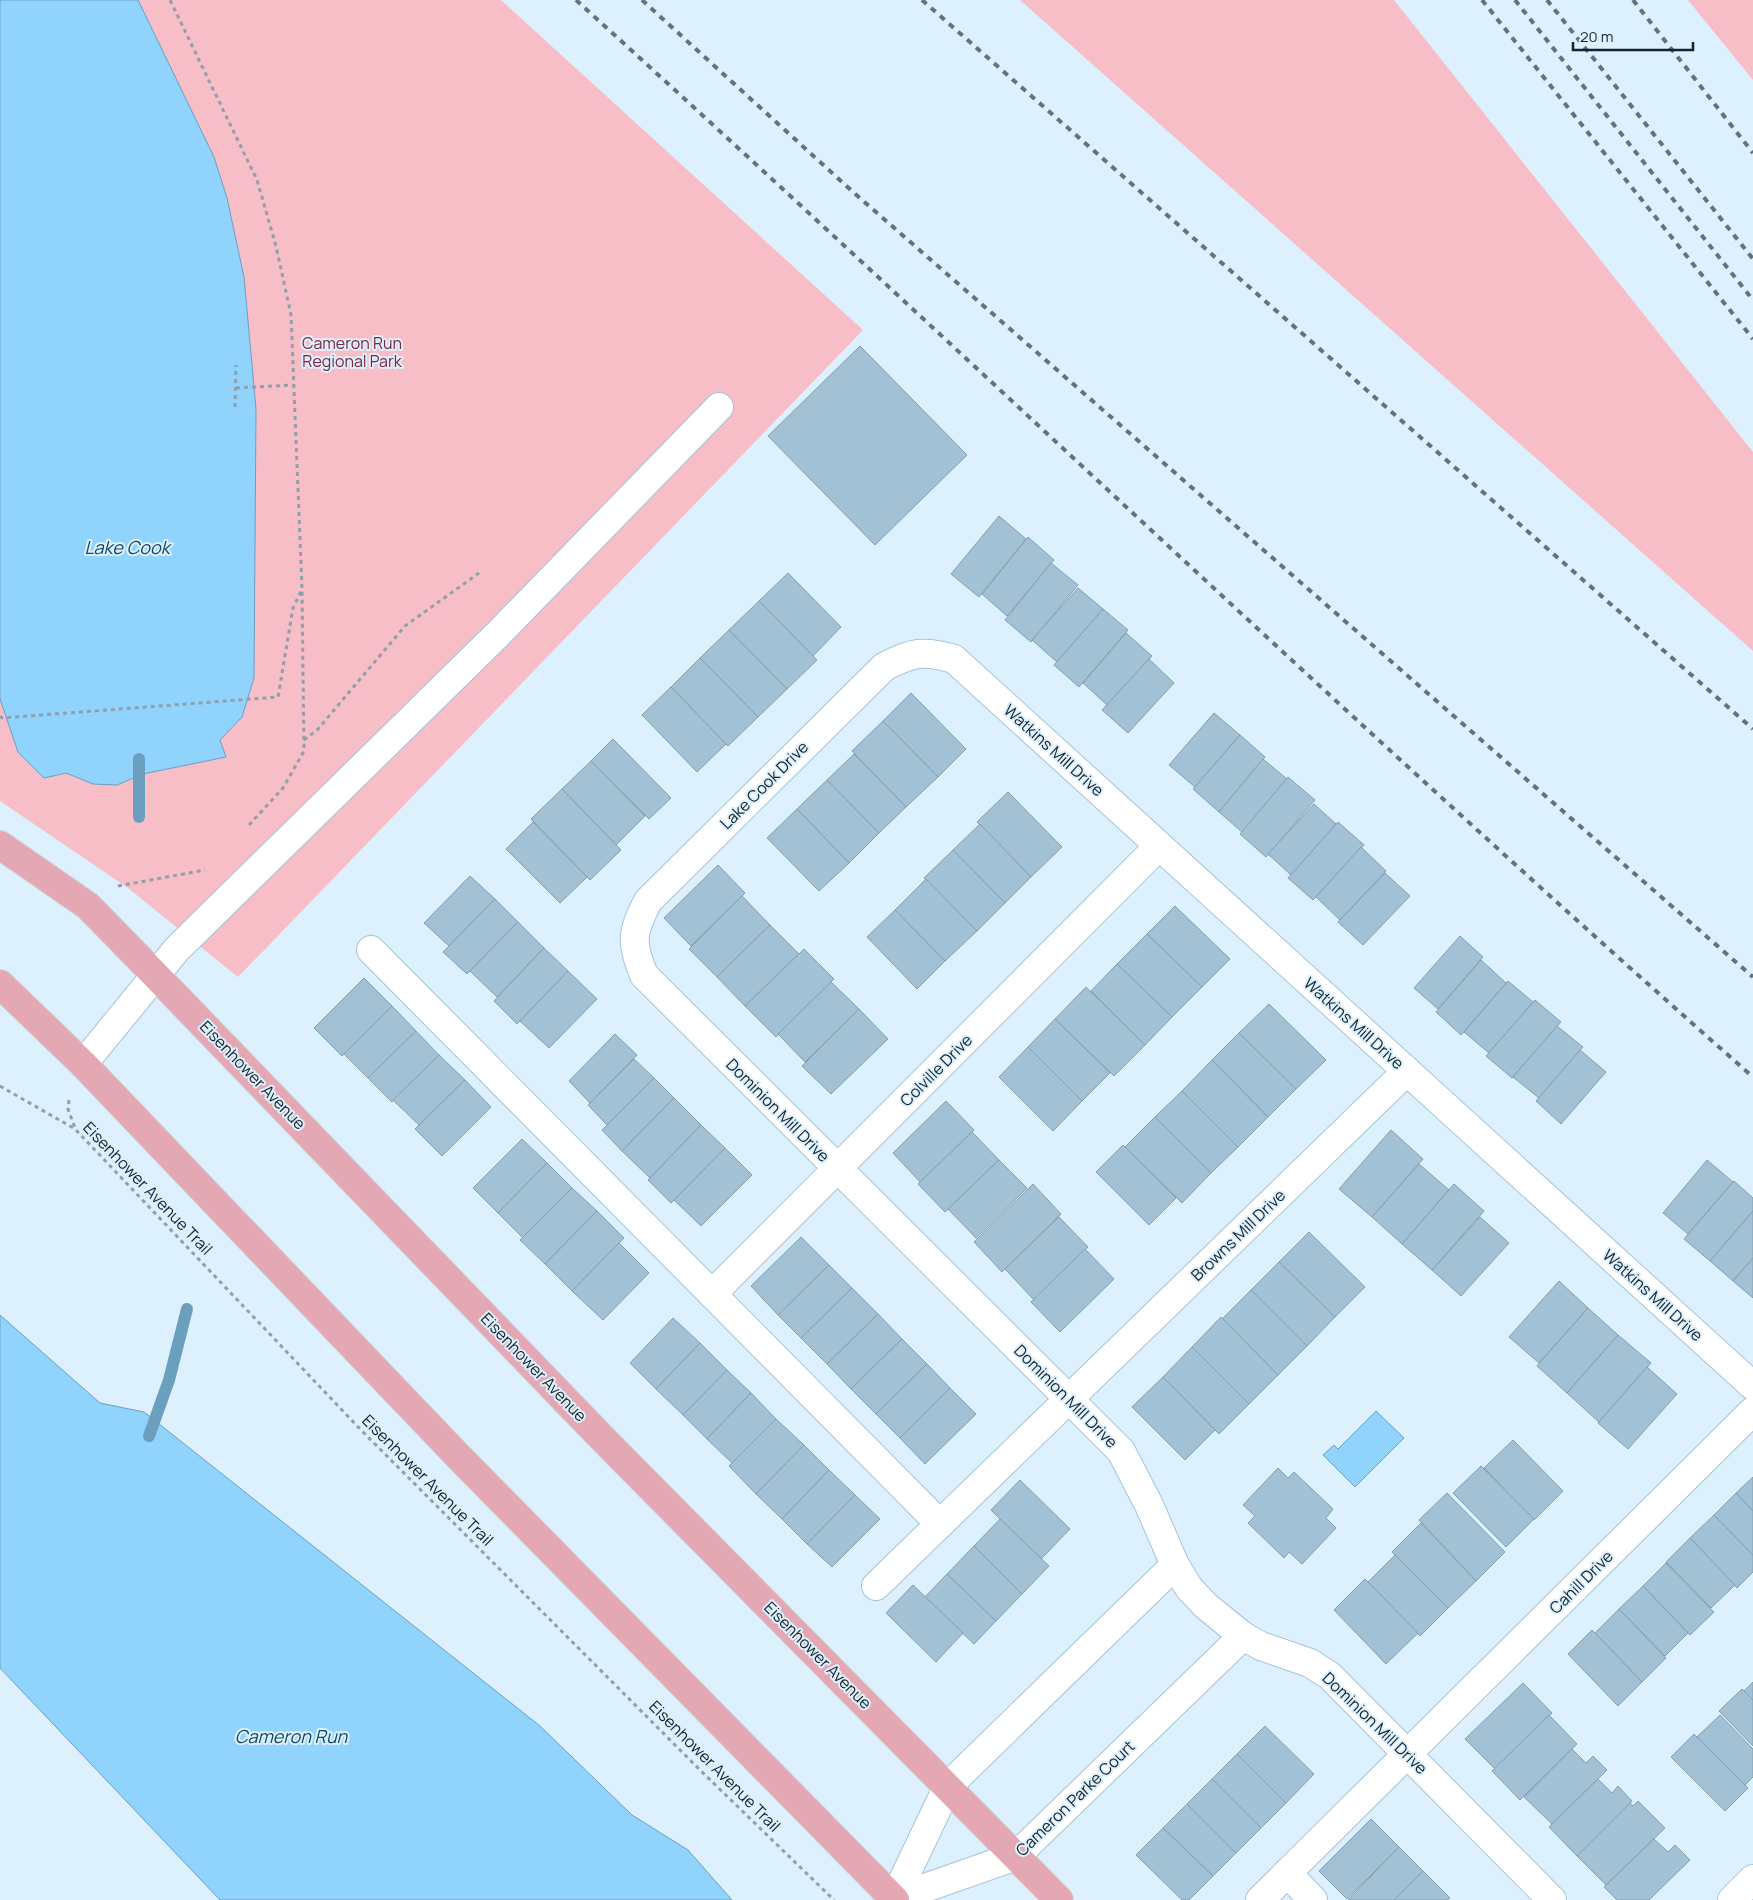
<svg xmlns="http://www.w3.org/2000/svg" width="1753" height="1900" font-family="Manrope,sans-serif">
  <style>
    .green { fill: #f7bec7 }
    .water { fill: #90d4fe; stroke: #6b9fbe }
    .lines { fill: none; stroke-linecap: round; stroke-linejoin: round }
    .stream { stroke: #6b9fbe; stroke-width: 12 }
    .building { fill: #a2c1d5; stroke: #809fb2 }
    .minor-casing { stroke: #a4c4d8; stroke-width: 30 }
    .major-casing { stroke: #d0d3d4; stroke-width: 30 }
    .path { stroke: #90a0ab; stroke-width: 3; stroke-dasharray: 4 4; stroke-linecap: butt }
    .minor { stroke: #fff; stroke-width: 28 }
    .major { stroke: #e4a8b4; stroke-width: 28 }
    .rail { stroke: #63727b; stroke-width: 4; stroke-dasharray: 6 6; stroke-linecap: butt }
    .labels { text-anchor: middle; stroke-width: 4; stroke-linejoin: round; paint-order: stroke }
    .park-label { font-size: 16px; fill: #7c263d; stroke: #ddf0fd }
    .street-label { font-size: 16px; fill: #162229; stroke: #ddf0fd }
    .water-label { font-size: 18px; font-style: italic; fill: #124964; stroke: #ddf0fd }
  </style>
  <rect width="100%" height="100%" fill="#ddf0fd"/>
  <g class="green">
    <path d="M 0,0 L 501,0 L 863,330 L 238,977 L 128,888 L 0,801 Z"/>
    <path d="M 1020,0 L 1394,0 L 1753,452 L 1753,651 Z"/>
    <path d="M 1688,0 L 1753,0 L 1753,80 Z"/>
  </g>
  <g class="water">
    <path d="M 0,0 L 138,0 L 214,157 L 227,198 L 244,277 L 256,409 L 254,678 L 242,717 L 220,740 L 226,757 L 143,774 L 117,785 L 93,784 L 66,773 L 44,778 L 18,752 L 0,699 Z"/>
    <path d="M 0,1315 L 100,1403 L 144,1412 L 540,1726 L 632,1815 L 688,1850 L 732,1900 L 220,1900 L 0,1668 Z"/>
    <path d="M 1376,1411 L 1404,1438 L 1355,1487 L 1323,1455 L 1334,1445 L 1338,1449 Z"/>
  </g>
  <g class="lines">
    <g class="stream">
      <path d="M 139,759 L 139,817"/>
      <path d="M 149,1436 L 169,1380 L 187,1309"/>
    </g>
  </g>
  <g class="building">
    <path d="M 860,346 L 967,455 L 875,545 L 768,436 Z"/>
    <path d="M 999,516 L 1026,539 L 979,597 L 951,574 Z"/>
    <path d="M 1028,537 L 1054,560 L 1007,616 L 982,594 Z"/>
    <path d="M 1051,563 L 1078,585 L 1031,642 L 1005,620 Z"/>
    <path d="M 788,573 L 841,627 L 813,656 L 759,601 Z"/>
    <path d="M 1078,588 L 1103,609 L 1057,662 L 1032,640 Z"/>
    <path d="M 759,601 L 817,660 L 787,689 L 729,630 Z"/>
    <path d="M 1103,609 L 1128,630 L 1079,687 L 1054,665 Z"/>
    <path d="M 729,630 L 787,689 L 758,717 L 700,658 Z"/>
    <path d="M 1126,633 L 1152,656 L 1107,705 L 1083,683 Z"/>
    <path d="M 700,658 L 758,717 L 728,746 L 671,687 Z"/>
    <path d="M 1149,659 L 1174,683 L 1128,733 L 1102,710 Z"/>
    <path d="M 671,687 L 726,744 L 697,772 L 642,715 Z"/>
    <path d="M 911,693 L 966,749 L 938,777 L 883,721 Z"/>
    <path d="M 1214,713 L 1240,735 L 1195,787 L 1169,765 Z"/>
    <path d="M 883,721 L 938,777 L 906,807 L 852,751 Z"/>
    <path d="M 1240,735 L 1265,757 L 1219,812 L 1193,789 Z"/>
    <path d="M 613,739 L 671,798 L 649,819 L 591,761 Z"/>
    <path d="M 854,754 L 906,807 L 879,833 L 827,780 Z"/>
    <path d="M 1263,759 L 1287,779 L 1242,832 L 1219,812 Z"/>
    <path d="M 591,761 L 645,816 L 616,845 L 562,789 Z"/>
    <path d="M 1288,777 L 1315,800 L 1266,857 L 1240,834 Z"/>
    <path d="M 827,780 L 879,833 L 849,863 L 797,809 Z"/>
    <path d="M 562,789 L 621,850 L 590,880 L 531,819 Z"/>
    <path d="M 1008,792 L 1062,847 L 1031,877 L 977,822 Z"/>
    <path d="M 1314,804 L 1336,824 L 1291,875 L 1268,854 Z"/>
    <path d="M 797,809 L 849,863 L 819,891 L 767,838 Z"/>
    <path d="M 533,822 L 587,877 L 560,903 L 506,849 Z"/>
    <path d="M 1338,822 L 1364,845 L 1313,900 L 1288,878 Z"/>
    <path d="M 980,824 L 1031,877 L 1005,903 L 953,850 Z"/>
    <path d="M 1361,847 L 1386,871 L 1340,920 L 1316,897 Z"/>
    <path d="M 953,850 L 1005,903 L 977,931 L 924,878 Z"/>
    <path d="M 718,865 L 745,893 L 691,946 L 664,918 Z"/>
    <path d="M 1385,873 L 1410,896 L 1363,945 L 1338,922 Z"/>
    <path d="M 470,876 L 495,899 L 449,946 L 424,923 Z"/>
    <path d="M 926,879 L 977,931 L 945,961 L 895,910 Z"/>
    <path d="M 742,896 L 770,925 L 717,977 L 689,949 Z"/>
    <path d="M 495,899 L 518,922 L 467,974 L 443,952 Z"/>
    <path d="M 1175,906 L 1230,959 L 1202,987 L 1147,934 Z"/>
    <path d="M 895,910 L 945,961 L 917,989 L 867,937 Z"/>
    <path d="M 518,922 L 544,948 L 497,997 L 470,971 Z"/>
    <path d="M 770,925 L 799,954 L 745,1006 L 717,977 Z"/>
    <path d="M 1147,934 L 1202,987 L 1172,1017 L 1117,964 Z"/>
    <path d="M 1460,936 L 1483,957 L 1438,1009 L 1414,988 Z"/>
    <path d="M 544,948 L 568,971 L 517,1024 L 494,1001 Z"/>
    <path d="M 804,949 L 834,979 L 776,1037 L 745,1006 Z"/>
    <path d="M 1481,960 L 1506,983 L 1461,1035 L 1436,1012 Z"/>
    <path d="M 1117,964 L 1172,1017 L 1145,1045 L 1091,991 Z"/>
    <path d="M 568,971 L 597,999 L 549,1048 L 520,1021 Z"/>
    <path d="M 364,978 L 392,1006 L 342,1056 L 314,1028 Z"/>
    <path d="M 1508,981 L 1533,1002 L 1489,1053 L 1464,1032 Z"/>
    <path d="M 831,982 L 859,1009 L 805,1062 L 778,1034 Z"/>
    <path d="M 1086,987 L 1145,1045 L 1114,1076 L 1055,1019 Z"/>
    <path d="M 1535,1000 L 1561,1022 L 1512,1078 L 1486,1056 Z"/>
    <path d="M 1269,1004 L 1326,1060 L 1296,1089 L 1239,1033 Z"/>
    <path d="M 392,1006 L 416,1031 L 368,1078 L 344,1054 Z"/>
    <path d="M 859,1009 L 888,1039 L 831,1094 L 802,1066 Z"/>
    <path d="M 1055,1019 L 1110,1073 L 1082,1101 L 1028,1047 Z"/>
    <path d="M 1557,1026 L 1583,1047 L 1539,1098 L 1513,1077 Z"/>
    <path d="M 416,1031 L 439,1055 L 392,1102 L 368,1078 Z"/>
    <path d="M 1239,1033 L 1296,1089 L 1268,1117 L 1212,1060 Z"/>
    <path d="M 615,1034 L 637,1055 L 590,1103 L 569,1081 Z"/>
    <path d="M 1028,1047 L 1082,1101 L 1053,1131 L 999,1077 Z"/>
    <path d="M 1580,1050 L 1606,1072 L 1561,1124 L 1536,1101 Z"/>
    <path d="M 439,1055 L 465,1080 L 419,1125 L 393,1100 Z"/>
    <path d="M 634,1059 L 654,1078 L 607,1125 L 588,1105 Z"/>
    <path d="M 1212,1060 L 1268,1117 L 1238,1147 L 1182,1091 Z"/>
    <path d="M 654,1078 L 674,1098 L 622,1151 L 602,1130 Z"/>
    <path d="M 465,1080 L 491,1107 L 442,1156 L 415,1129 Z"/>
    <path d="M 1182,1091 L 1238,1147 L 1211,1173 L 1155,1117 Z"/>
    <path d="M 674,1098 L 701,1125 L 650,1178 L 622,1151 Z"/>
    <path d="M 946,1101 L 974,1130 L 920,1182 L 893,1153 Z"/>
    <path d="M 1155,1117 L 1211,1173 L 1182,1203 L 1125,1147 Z"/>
    <path d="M 701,1125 L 725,1148 L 671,1203 L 648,1180 Z"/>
    <path d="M 1391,1130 L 1423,1159 L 1372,1217 L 1339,1189 Z"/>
    <path d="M 972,1132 L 999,1160 L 945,1212 L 918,1184 Z"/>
    <path d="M 522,1139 L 547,1163 L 498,1213 L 473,1188 Z"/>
    <path d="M 1123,1145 L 1176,1198 L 1149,1225 L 1096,1172 Z"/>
    <path d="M 725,1148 L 752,1175 L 701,1226 L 674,1200 Z"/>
    <path d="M 999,1160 L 1027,1188 L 976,1238 L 948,1209 Z"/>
    <path d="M 1707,1160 L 1733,1182 L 1688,1234 L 1663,1213 Z"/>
    <path d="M 547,1163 L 572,1188 L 523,1238 L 498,1213 Z"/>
    <path d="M 1419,1164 L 1449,1190 L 1402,1244 L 1372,1217 Z"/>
    <path d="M 1734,1181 L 1753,1198 L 1753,1211 L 1710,1261 L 1684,1239 Z"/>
    <path d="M 1033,1184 L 1061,1214 L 1002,1272 L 974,1242 Z"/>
    <path d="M 1454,1184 L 1484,1211 L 1432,1270 L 1402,1244 Z"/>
    <path d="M 572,1188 L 597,1211 L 545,1264 L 520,1240 Z"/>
    <path d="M 597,1211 L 624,1238 L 572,1291 L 545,1264 Z"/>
    <path d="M 1753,1211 L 1753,1258 L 1733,1281 L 1710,1261 Z"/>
    <path d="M 1059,1217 L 1088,1247 L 1034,1300 L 1005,1269 Z"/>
    <path d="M 1480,1217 L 1509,1243 L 1461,1296 L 1432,1270 Z"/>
    <path d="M 1309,1232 L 1365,1287 L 1335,1317 L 1279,1262 Z"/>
    <path d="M 801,1237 L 829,1265 L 778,1315 L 751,1286 Z"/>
    <path d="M 619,1243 L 649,1273 L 603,1320 L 572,1291 Z"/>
    <path d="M 1085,1249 L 1114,1279 L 1060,1332 L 1031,1302 Z"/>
    <path d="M 1753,1258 L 1753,1298 L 1733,1281 Z"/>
    <path d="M 1279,1262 L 1335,1317 L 1307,1346 L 1251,1290 Z"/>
    <path d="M 829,1265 L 852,1288 L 801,1338 L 778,1315 Z"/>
    <path d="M 1559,1281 L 1588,1308 L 1539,1363 L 1509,1337 Z"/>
    <path d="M 852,1288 L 878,1314 L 827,1364 L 801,1338 Z"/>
    <path d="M 1251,1290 L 1307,1346 L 1278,1375 L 1222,1319 Z"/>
    <path d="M 1588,1308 L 1618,1335 L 1567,1393 L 1537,1366 Z"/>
    <path d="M 878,1314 L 902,1339 L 851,1389 L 827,1364 Z"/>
    <path d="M 1221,1317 L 1278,1375 L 1249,1404 L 1192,1347 Z"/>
    <path d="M 673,1318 L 700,1343 L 656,1389 L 630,1363 Z"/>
    <path d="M 1618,1335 L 1651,1363 L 1599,1422 L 1567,1393 Z"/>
    <path d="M 902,1339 L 927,1364 L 876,1414 L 851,1389 Z"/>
    <path d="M 700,1343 L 727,1370 L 683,1415 L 656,1389 Z"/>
    <path d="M 1192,1347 L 1249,1404 L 1219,1434 L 1163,1377 Z"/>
    <path d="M 927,1364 L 950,1388 L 900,1438 L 876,1414 Z"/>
    <path d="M 1647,1367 L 1677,1394 L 1628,1449 L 1598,1423 Z"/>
    <path d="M 727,1370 L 751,1393 L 707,1439 L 683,1415 Z"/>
    <path d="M 1163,1377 L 1215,1430 L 1185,1460 L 1132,1407 Z"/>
    <path d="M 950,1388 L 976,1414 L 925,1464 L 900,1438 Z"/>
    <path d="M 751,1393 L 776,1419 L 732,1463 L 707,1439 Z"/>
    <path d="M 776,1419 L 804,1445 L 756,1494 L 729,1466 Z"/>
    <path d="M 1513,1440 L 1563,1491 L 1534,1520 L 1484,1468 Z"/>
    <path d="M 804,1445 L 829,1470 L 782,1519 L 756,1494 Z"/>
    <path d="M 1481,1466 L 1534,1519 L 1506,1547 L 1453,1493 Z"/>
    <path d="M 1278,1468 L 1288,1478 L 1294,1472 L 1333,1509 L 1326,1518 L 1336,1528 L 1302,1564 L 1289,1552 L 1284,1558 L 1248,1523 L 1255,1516 L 1243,1505 Z"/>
    <path d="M 829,1470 L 855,1495 L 807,1544 L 782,1519 Z"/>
    <path d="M 1753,1477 L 1753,1511 L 1736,1493 Z"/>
    <path d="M 1020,1480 L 1070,1529 L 1041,1559 L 991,1510 Z"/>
    <path d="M 1447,1493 L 1505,1552 L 1476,1581 L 1419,1520 Z"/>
    <path d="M 1736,1493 L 1753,1511 L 1753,1555 L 1714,1515 Z"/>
    <path d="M 855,1495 L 880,1519 L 832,1567 L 807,1544 Z"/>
    <path d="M 1714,1515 L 1753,1555 L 1753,1572 L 1737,1588 L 1690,1538 Z"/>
    <path d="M 1000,1519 L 1049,1566 L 1022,1594 L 974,1546 Z"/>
    <path d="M 1421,1523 L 1476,1581 L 1448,1608 L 1392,1552 Z"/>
    <path d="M 1690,1538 L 1735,1585 L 1711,1608 L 1666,1562 Z"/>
    <path d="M 974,1546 L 1022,1594 L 996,1621 L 947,1574 Z"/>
    <path d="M 1395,1555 L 1448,1608 L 1420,1636 L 1368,1582 Z"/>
    <path d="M 1666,1563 L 1714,1612 L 1690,1635 L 1643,1586 Z"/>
    <path d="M 947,1574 L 996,1621 L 974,1644 L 925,1597 Z"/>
    <path d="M 1365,1579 L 1418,1633 L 1386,1664 L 1334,1610 Z"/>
    <path d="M 913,1585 L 963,1633 L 936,1662 L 886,1613 Z"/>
    <path d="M 1643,1586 L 1688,1633 L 1665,1656 L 1619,1609 Z"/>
    <path d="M 1619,1609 L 1666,1658 L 1642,1682 L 1595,1633 Z"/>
    <path d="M 1592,1630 L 1642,1682 L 1618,1706 L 1568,1654 Z"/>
    <path d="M 1753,1682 L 1753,1700 L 1744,1691 Z"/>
    <path d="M 1523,1683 L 1552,1713 L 1495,1769 L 1465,1739 Z"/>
    <path d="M 1742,1689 L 1753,1700 L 1753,1746 L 1719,1711 Z"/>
    <path d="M 1549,1715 L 1577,1744 L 1520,1800 L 1492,1771 Z"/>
    <path d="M 1720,1715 L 1753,1749 L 1753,1777 L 1745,1785 L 1697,1737 Z"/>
    <path d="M 1265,1726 L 1314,1774 L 1286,1803 L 1237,1754 Z"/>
    <path d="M 1694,1734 L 1748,1788 L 1725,1811 L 1671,1757 Z"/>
    <path d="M 1572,1749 L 1586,1763 L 1593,1756 L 1607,1770 L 1552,1824 L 1524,1797 Z"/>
    <path d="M 1237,1754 L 1286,1803 L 1261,1828 L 1212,1779 Z"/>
    <path d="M 1212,1779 L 1261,1828 L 1236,1853 L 1187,1804 Z"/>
    <path d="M 1598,1779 L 1612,1793 L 1618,1786 L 1632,1801 L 1577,1856 L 1549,1827 Z"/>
    <path d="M 1638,1801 L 1665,1828 L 1606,1885 L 1577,1856 L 1630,1803 L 1633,1806 Z"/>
    <path d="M 1187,1804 L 1236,1853 L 1213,1876 L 1163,1828 Z"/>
    <path d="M 1371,1819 L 1399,1847 L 1347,1899 L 1319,1871 Z"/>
    <path d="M 1163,1828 L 1213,1876 L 1189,1900 L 1182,1900 L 1136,1855 Z"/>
    <path d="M 1654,1839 L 1668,1852 L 1675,1845 L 1690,1860 L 1649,1900 L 1617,1900 L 1604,1887 Z"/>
    <path d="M 1399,1847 L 1423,1871 L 1394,1900 L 1348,1900 Z"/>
    <path d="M 1423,1871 L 1450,1898 L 1447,1900 L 1394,1900 Z"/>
  </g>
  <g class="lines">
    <defs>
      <g id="minor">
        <path d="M 371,950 L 940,1524"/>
        <path d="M 83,1064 L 177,949 L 498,634 L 719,407"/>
        <path d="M 712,1294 L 1159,846"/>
        <path d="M 876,1586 L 1407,1071"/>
        <path d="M 1287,1873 L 1313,1900"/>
        <path d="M 894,1899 L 1016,1856 L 1243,1636"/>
        <path d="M 894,1899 L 948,1786 L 1175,1565"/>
        <path d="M 1260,1900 L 1753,1411"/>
        <path d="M 1552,1900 L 1330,1676 L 1310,1663 L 1261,1646 L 1243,1636 L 1206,1606 L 1189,1588 L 1175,1565 L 1149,1505 L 1121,1451 L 644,975 C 630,942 632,932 648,901 L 884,667 C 912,652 924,650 954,659 L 1753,1386"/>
        <path d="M 1732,1900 L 1753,1879"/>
      </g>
      <g id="major">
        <path d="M 0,845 L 88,906 L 136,955 L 601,1437 L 1059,1900"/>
        <path d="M 0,984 L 83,1064 L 456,1454 L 895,1900"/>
      </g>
    </defs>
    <use href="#minor" class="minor-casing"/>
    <use href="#major" class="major-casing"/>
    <g class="path">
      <path d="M 236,388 L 293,385"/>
      <path d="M 235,407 L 236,365"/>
      <path d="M 0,716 L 2,718 L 278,697 L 293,608 L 302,589 L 291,315 L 276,246 L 257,180 L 170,0"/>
      <path d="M 304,740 L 318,729 L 405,626 L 479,573"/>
      <path d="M 249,825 L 283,788 L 304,751 L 302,590"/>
      <path d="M 118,886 L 205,870"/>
      <path d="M 0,1086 L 75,1129 L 360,1429 L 701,1771 L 834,1900"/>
      <path d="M 69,1100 L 68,1109 L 75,1128"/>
    </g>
    <use href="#minor" class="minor"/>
    <use href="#major" class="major"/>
    <g class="rail">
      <path d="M 576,0 C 970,357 1354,726 1753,1077"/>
      <path d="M 642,0 L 853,192 L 1753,977"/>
      <path d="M 922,0 L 1753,729"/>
      <path d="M 1482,0 L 1753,339"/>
      <path d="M 1515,0 L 1753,300"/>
      <path d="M 1547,0 L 1753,259"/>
      <path d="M 1633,0 L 1753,153"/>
    </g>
  </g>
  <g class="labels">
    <g class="park-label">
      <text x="352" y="349">Cameron Run<tspan x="352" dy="18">Regional Park</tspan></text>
    </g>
    <g class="street-label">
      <text transform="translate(1054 750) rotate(42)" y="6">Watkins Mill Drive</text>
      <text transform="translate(764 785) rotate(-45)" y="6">Lake Cook Drive</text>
      <text transform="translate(1354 1023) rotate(42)" y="6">Watkins Mill Drive</text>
      <text transform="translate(936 1070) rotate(-45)" y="6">Colville Drive</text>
      <text transform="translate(253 1075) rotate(46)" y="6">Eisenhower Avenue</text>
      <text transform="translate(778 1110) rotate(45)" y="6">Dominion Mill Drive</text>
      <text transform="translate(148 1188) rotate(46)" y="6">Eisenhower Avenue Trail</text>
      <text transform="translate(1238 1235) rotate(-44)" y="6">Browns Mill Drive</text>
      <text transform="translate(1653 1295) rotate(42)" y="6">Watkins Mill Drive</text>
      <text transform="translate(534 1367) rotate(46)" y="6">Eisenhower Avenue</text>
      <text transform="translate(1066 1396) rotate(45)" y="6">Dominion Mill Drive</text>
      <text transform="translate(428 1480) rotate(45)" y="6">Eisenhower Avenue Trail</text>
      <text transform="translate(1581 1582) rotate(-45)" y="6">Cahill Drive</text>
      <text transform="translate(818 1655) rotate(45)" y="6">Eisenhower Avenue</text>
      <text transform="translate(1375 1723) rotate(44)" y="6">Dominion Mill Drive</text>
      <text transform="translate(715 1766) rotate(45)" y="6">Eisenhower Avenue Trail</text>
      <text transform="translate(1075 1798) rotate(-44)" y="6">Cameron Parke Court</text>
    </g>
    <g class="water-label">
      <text x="127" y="554">Lake Cook</text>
      <text x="291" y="1743">Cameron Run</text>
    </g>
  </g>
  <path d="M1573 42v8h120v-8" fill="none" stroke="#162229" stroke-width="2.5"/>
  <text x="1580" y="42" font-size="15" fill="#162229" stroke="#ddf0fd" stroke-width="4" paint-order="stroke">20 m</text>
</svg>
